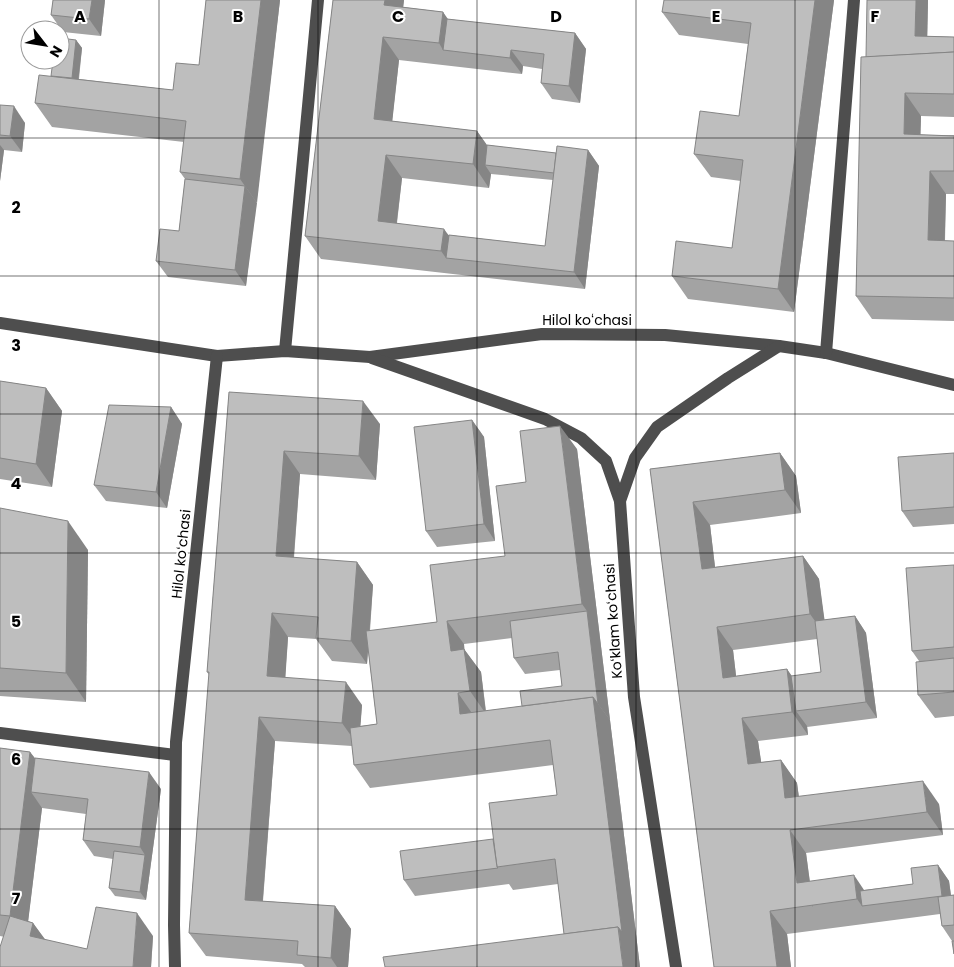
<svg xmlns="http://www.w3.org/2000/svg" width="954" height="967" font-family="Poppins,sans-serif">
  <style>
    .lines { fill: none; stroke-linecap: round; stroke-linejoin: round }
    .minor { stroke: #4e4e4e; stroke-width: 12 }
    .wall { fill: #a3a3a3; fill-rule: evenodd }
    .shaded-wall { fill: #858585 }
    .building { fill: #bebebe; stroke: #858585 }
    .grid { fill: none; stroke: #000; stroke-width: 1; stroke-opacity: 0.55 }
    .labels { text-anchor: middle; stroke-width: 4; stroke-linejoin: round; paint-order: stroke }
    .street-label { font-size: 14px; fill: #000; stroke: #fff }
    .grid-label { font-size: 16px; text-anchor: middle; font-weight: bold; fill: #000; stroke: #fff; stroke-width: 4; stroke-linejoin: round; paint-order: stroke }
  </style>
  <rect width="100%" height="100%" fill="#fff"/>
  <g class="lines">
    <g class="minor">
      <path d="M 0,323 L 217,356 L 285,351 L 370,357 L 542,334 L 665,335 L 779,346 L 826,353 L 954,385"/>
      <path d="M 285,351 L 318,0"/>
      <path d="M 826,353 L 854,0"/>
      <path d="M 372,358 L 545,419 L 581,438 L 606,461 L 620,501"/>
      <path d="M 0,733 L 175,755"/>
      <path d="M 175,967 L 174,925 L 176,742 L 217,356"/>
      <path d="M 676,967 L 634,697 L 620,501 L 635,458 L 657,427 L 728,378 L 779,346"/>
    </g>
  </g>
  <g class="wall">
    <path d="M 53,0 L 105,0 L 101,36 L 63,32 L 51,15 Z"/>
    <path d="M 206,0 L 280,0 L 246,286 L 168,277 L 156,261 L 179,231 L 185,179 L 180,172 L 184,142 L 52,127 L 35,103 L 51,76 L 76,40 L 82,48 L 79,79 L 173,90 L 199,65 Z"/>
    <path d="M 333,0 L 404,0 L 403,7 L 443,12 L 447,19 L 575,33 L 586,49 L 580,103 L 552,99 L 541,83 L 542,69 L 523,66 L 522,74 L 399,60 L 392,121 L 477,131 L 487,145 L 556,153 L 588,150 L 599,166 L 585,289 L 321,259 L 305,236 ZM 491,174 L 553,180 L 545,246 L 449,235 L 397,223 L 402,178 L 489,188 Z"/>
    <path d="M 834,0 L 794,312 L 688,299 L 672,276 L 732,248 L 741,181 L 711,177 L 694,154 L 739,116 L 748,44 L 679,35 L 662,12 Z"/>
    <path d="M 928,0 L 927,36 L 954,37 L 954,117 L 921,116 L 920,135 L 954,135 L 954,194 L 946,194 L 945,241 L 954,241 L 954,321 L 872,319 L 856,296 L 866,57 Z"/>
    <path d="M 0,105 L 25,123 L 22,152 L 4,150 L 0,181 Z"/>
    <path d="M 0,381 L 46,388 L 62,411 L 52,487 L 0,479 Z"/>
    <path d="M 229,392 L 380,424 L 376,480 L 300,474 L 294,558 L 357,562 L 373,585 L 370,631 L 437,622 L 505,556 L 526,482 L 577,449 L 640,967 L 564,934 L 558,884 L 513,890 L 509,884 L 415,896 L 404,880 L 493,839 L 557,795 L 553,765 L 370,788 L 354,765 L 352,746 L 275,741 L 263,901 L 335,906 L 351,929 L 348,967 L 305,967 L 302,964 L 206,956 L 189,933 L 209,675 L 207,672 ZM 288,637 L 316,639 L 332,661 L 367,664 L 368,649 L 377,724 L 360,726 L 362,705 L 285,677 ZM 512,638 L 514,658 L 525,674 L 560,670 L 562,686 L 522,706 L 486,711 L 481,672 L 464,649 L 464,644 Z"/>
    <path d="M 171,407 L 182,424 L 167,508 L 106,501 L 94,485 Z"/>
    <path d="M 472,420 L 484,437 L 495,541 L 437,547 L 426,531 Z"/>
    <path d="M 780,453 L 796,476 L 801,513 L 710,525 L 715,567 L 803,556 L 819,579 L 824,620 L 855,616 L 866,633 L 877,718 L 807,727 L 807,726 L 808,735 L 758,741 L 761,762 L 781,760 L 797,783 L 799,797 L 939,804 L 943,835 L 806,853 L 810,882 L 864,890 L 913,884 L 938,865 L 949,881 L 951,895 L 954,895 L 954,954 L 952,941 L 942,926 L 940,914 L 787,934 L 791,967 L 714,967 L 650,469 ZM 817,639 L 821,672 L 791,676 L 787,669 L 736,676 L 733,650 Z"/>
    <path d="M 954,453 L 954,524 L 913,527 L 902,511 Z"/>
    <path d="M 0,508 L 88,550 L 86,702 L 0,696 Z"/>
    <path d="M 954,565 L 954,716 L 935,718 L 918,695 L 919,661 L 912,651 Z"/>
    <path d="M 0,748 L 30,752 L 35,758 L 161,789 L 146,900 L 115,896 L 109,888 L 113,859 L 94,856 L 83,840 L 86,814 L 42,808 L 28,921 L 33,923 L 45,940 L 87,949 L 153,936 L 151,967 L 0,936 Z"/>
  </g>
  <g class="shaded-wall">
    <path d="M 92,0 L 105,0 L 101,36 L 89,19 Z"/>
    <path d="M 261,0 L 280,0 L 257,203 L 240,179 Z"/>
    <path d="M 385,0 L 404,0 L 401,28 L 384,5 Z"/>
    <path d="M 815,0 L 834,0 L 794,312 L 778,289 Z"/>
    <path d="M 916,0 L 928,0 L 927,53 L 915,36 Z"/>
    <path d="M 443,12 L 459,35 L 443,50 L 439,43 Z"/>
    <path d="M 575,33 L 586,49 L 580,103 L 569,86 Z"/>
    <path d="M 383,37 L 399,60 L 390,142 L 374,119 Z"/>
    <path d="M 76,40 L 82,48 L 76,100 L 70,92 Z"/>
    <path d="M 511,50 L 523,66 L 522,74 L 510,58 Z"/>
    <path d="M 905,93 L 921,116 L 920,158 L 904,134 Z"/>
    <path d="M 14,106 L 25,123 L 22,152 L 10,136 Z"/>
    <path d="M 477,131 L 493,154 L 485,165 L 491,174 L 489,188 L 473,164 Z"/>
    <path d="M 0,145 L 4,150 L 0,181 Z"/>
    <path d="M 588,150 L 599,166 L 585,289 L 574,272 Z"/>
    <path d="M 386,155 L 402,178 L 394,245 L 378,221 Z"/>
    <path d="M 930,171 L 946,194 L 944,263 L 928,240 Z"/>
    <path d="M 245,186 L 257,203 L 246,286 L 235,270 Z"/>
    <path d="M 444,229 L 461,252 L 446,258 L 441,251 Z"/>
    <path d="M 46,388 L 62,411 L 52,487 L 36,464 Z"/>
    <path d="M 363,401 L 380,424 L 376,480 L 359,456 Z"/>
    <path d="M 171,407 L 182,424 L 167,508 L 156,492 Z"/>
    <path d="M 472,420 L 484,437 L 495,541 L 484,524 Z"/>
    <path d="M 560,426 L 577,449 L 610,720 L 598,704 L 587,611 L 582,604 Z"/>
    <path d="M 284,451 L 300,474 L 292,579 L 276,556 Z"/>
    <path d="M 780,453 L 796,476 L 801,513 L 785,490 Z"/>
    <path d="M 693,502 L 710,525 L 718,592 L 702,569 Z"/>
    <path d="M 68,521 L 88,550 L 86,702 L 66,673 Z"/>
    <path d="M 803,556 L 819,579 L 827,638 L 810,614 Z"/>
    <path d="M 357,562 L 373,585 L 367,664 L 351,641 Z"/>
    <path d="M 272,613 L 288,637 L 284,699 L 267,676 Z"/>
    <path d="M 855,616 L 866,633 L 877,718 L 866,702 Z"/>
    <path d="M 447,621 L 464,644 L 467,674 L 451,651 Z"/>
    <path d="M 717,627 L 733,650 L 739,701 L 723,678 Z"/>
    <path d="M 464,649 L 481,672 L 486,714 L 470,691 Z"/>
    <path d="M 787,669 L 803,692 L 796,711 L 807,726 L 808,735 L 792,712 Z"/>
    <path d="M 346,682 L 362,705 L 359,747 L 342,723 Z"/>
    <path d="M 458,693 L 474,716 L 460,714 Z"/>
    <path d="M 593,697 L 610,720 L 640,967 L 623,967 Z"/>
    <path d="M 259,717 L 275,741 L 261,923 L 245,900 Z"/>
    <path d="M 742,718 L 758,741 L 765,787 L 748,764 Z"/>
    <path d="M 30,752 L 47,775 L 31,792 L 42,808 L 26,939 L 10,916 Z"/>
    <path d="M 781,760 L 797,783 L 802,822 L 785,798 Z"/>
    <path d="M 149,772 L 161,789 L 146,900 L 140,892 L 145,855 L 140,847 Z"/>
    <path d="M 923,781 L 939,804 L 943,835 L 927,812 Z"/>
    <path d="M 790,830 L 806,853 L 813,907 L 797,883 Z"/>
    <path d="M 938,865 L 949,881 L 953,912 L 942,896 Z"/>
    <path d="M 854,875 L 870,899 L 862,906 L 857,899 Z"/>
    <path d="M 335,906 L 351,929 L 348,967 L 337,967 L 331,958 Z"/>
    <path d="M 770,911 L 787,934 L 791,967 L 777,967 Z"/>
    <path d="M 137,913 L 153,936 L 151,967 L 133,967 Z"/>
    <path d="M 33,923 L 50,946 L 30,936 Z"/>
  </g>
  <g class="building">
    <path d="M 53,0 L 92,0 L 89,19 L 51,15 Z"/>
    <path d="M 206,0 L 261,0 L 240,179 L 180,172 L 186,121 L 35,103 L 39,75 L 173,90 L 176,63 L 199,65 Z"/>
    <path d="M 333,0 L 385,0 L 384,5 L 443,12 L 439,43 L 383,37 L 374,119 L 477,131 L 473,164 L 386,155 L 378,221 L 444,229 L 441,251 L 305,236 Z"/>
    <path d="M 664,0 L 815,0 L 778,289 L 672,276 L 676,241 L 732,248 L 743,160 L 694,154 L 700,111 L 739,116 L 751,23 L 662,12 Z"/>
    <path d="M 867,0 L 916,0 L 915,36 L 954,37 L 954,52 L 866,57 Z"/>
    <path d="M 447,19 L 575,33 L 569,86 L 541,83 L 544,54 L 511,50 L 510,58 L 443,50 Z"/>
    <path d="M 60,38 L 76,40 L 72,78 L 51,76 L 53,60 L 60,60 Z"/>
    <path d="M 954,52 L 954,94 L 905,93 L 904,134 L 954,136 L 954,171 L 930,171 L 928,240 L 954,241 L 954,298 L 856,296 L 861,57 Z"/>
    <path d="M 0,105 L 14,106 L 10,136 L 0,135 Z"/>
    <path d="M 487,145 L 556,153 L 554,173 L 485,165 Z"/>
    <path d="M 557,146 L 588,150 L 574,272 L 446,258 L 449,235 L 545,246 Z"/>
    <path d="M 185,179 L 245,186 L 235,270 L 156,261 L 160,229 L 179,231 Z"/>
    <path d="M 0,381 L 46,388 L 36,464 L 0,458 Z"/>
    <path d="M 229,392 L 363,401 L 359,456 L 284,451 L 276,556 L 357,562 L 351,641 L 316,638 L 318,617 L 272,613 L 267,676 L 346,682 L 342,723 L 259,717 L 245,900 L 335,906 L 331,958 L 297,955 L 298,941 L 189,933 L 209,672 L 207,672 Z"/>
    <path d="M 109,405 L 171,407 L 156,492 L 94,485 Z"/>
    <path d="M 472,420 L 484,524 L 426,531 L 414,427 Z"/>
    <path d="M 560,426 L 582,604 L 447,621 L 451,651 L 464,649 L 470,691 L 458,693 L 460,714 L 593,697 L 622,932 L 618,927 L 564,934 L 555,859 L 497,867 L 489,803 L 557,795 L 550,740 L 354,765 L 350,728 L 377,724 L 366,631 L 437,622 L 430,565 L 505,556 L 496,486 L 526,482 L 520,431 Z"/>
    <path d="M 780,453 L 785,490 L 693,502 L 702,569 L 803,556 L 810,614 L 717,627 L 723,678 L 787,669 L 792,712 L 742,718 L 748,764 L 781,760 L 785,798 L 923,781 L 927,812 L 790,830 L 797,883 L 854,875 L 857,899 L 770,911 L 777,967 L 714,967 L 650,469 Z"/>
    <path d="M 954,453 L 954,507 L 902,511 L 898,457 Z"/>
    <path d="M 0,508 L 68,521 L 66,673 L 0,668 Z"/>
    <path d="M 954,565 L 954,647 L 912,651 L 906,568 Z"/>
    <path d="M 587,611 L 598,704 L 593,697 L 522,706 L 520,691 L 562,686 L 558,652 L 514,658 L 510,621 Z"/>
    <path d="M 855,616 L 866,702 L 796,711 L 791,676 L 821,672 L 815,621 Z"/>
    <path d="M 954,658 L 954,692 L 918,695 L 916,662 Z"/>
    <path d="M 0,748 L 30,752 L 10,916 L 0,915 Z"/>
    <path d="M 35,758 L 149,772 L 140,847 L 83,840 L 88,799 L 31,792 Z"/>
    <path d="M 493,839 L 497,867 L 498,868 L 404,880 L 400,851 Z"/>
    <path d="M 114,851 L 145,855 L 140,892 L 109,888 Z"/>
    <path d="M 938,865 L 942,896 L 862,906 L 860,891 L 913,884 L 911,868 Z"/>
    <path d="M 954,895 L 954,925 L 942,926 L 938,897 Z"/>
    <path d="M 96,907 L 137,913 L 133,967 L 0,967 L 0,947 L 10,916 L 33,923 L 30,936 L 87,949 Z"/>
    <path d="M 618,927 L 623,967 L 385,967 L 383,957 Z"/>
    <path d="M 952,941 L 954,941 L 954,954 Z"/>
  </g>
  <path class="grid" d="M 159,0 L 159,967M 318,0 L 318,967M 477,0 L 477,967M 636,0 L 636,967M 795,0 L 795,967M 0,138 L 954,138M 0,276 L 954,276M 0,414 L 954,414M 0,553 L 954,553M 0,691 L 954,691M 0,829 L 954,829"/>
  <g class="labels">
    <g class="street-label">
      <text x="587" y="325">Hilol koʻchasi</text>
      <text transform="translate(181 554) rotate(-84)" y="5">Hilol koʻchasi</text>
      <text transform="translate(613 621) rotate(-94)" y="5">Koʻklam koʻchasi</text>
    </g>
  </g>
  <g class="grid-label">
    <text x="80" y="22">A</text>
    <text x="238" y="22">B</text>
    <text x="398" y="22">C</text>
    <text x="556" y="22">D</text>
    <text x="716" y="22">E</text>
    <text x="875" y="22">F</text>
    <text x="16" y="213">2</text>
    <text x="16" y="351">3</text>
    <text x="16" y="489">4</text>
    <text x="16" y="627">5</text>
    <text x="16" y="765">6</text>
    <text x="16" y="904">7</text>
  </g>
  <g transform="translate(45 45) rotate(121)"><circle r="24" fill="#ffffff" stroke="#999999"/>
  <path d="M0-4L9 19L0 12L-9 19Z" fill="#000000"/>
  <text y="-8" font-size="14" font-weight="bold" text-anchor="middle" fill="#000000">N</text>
  </g>
</svg>
